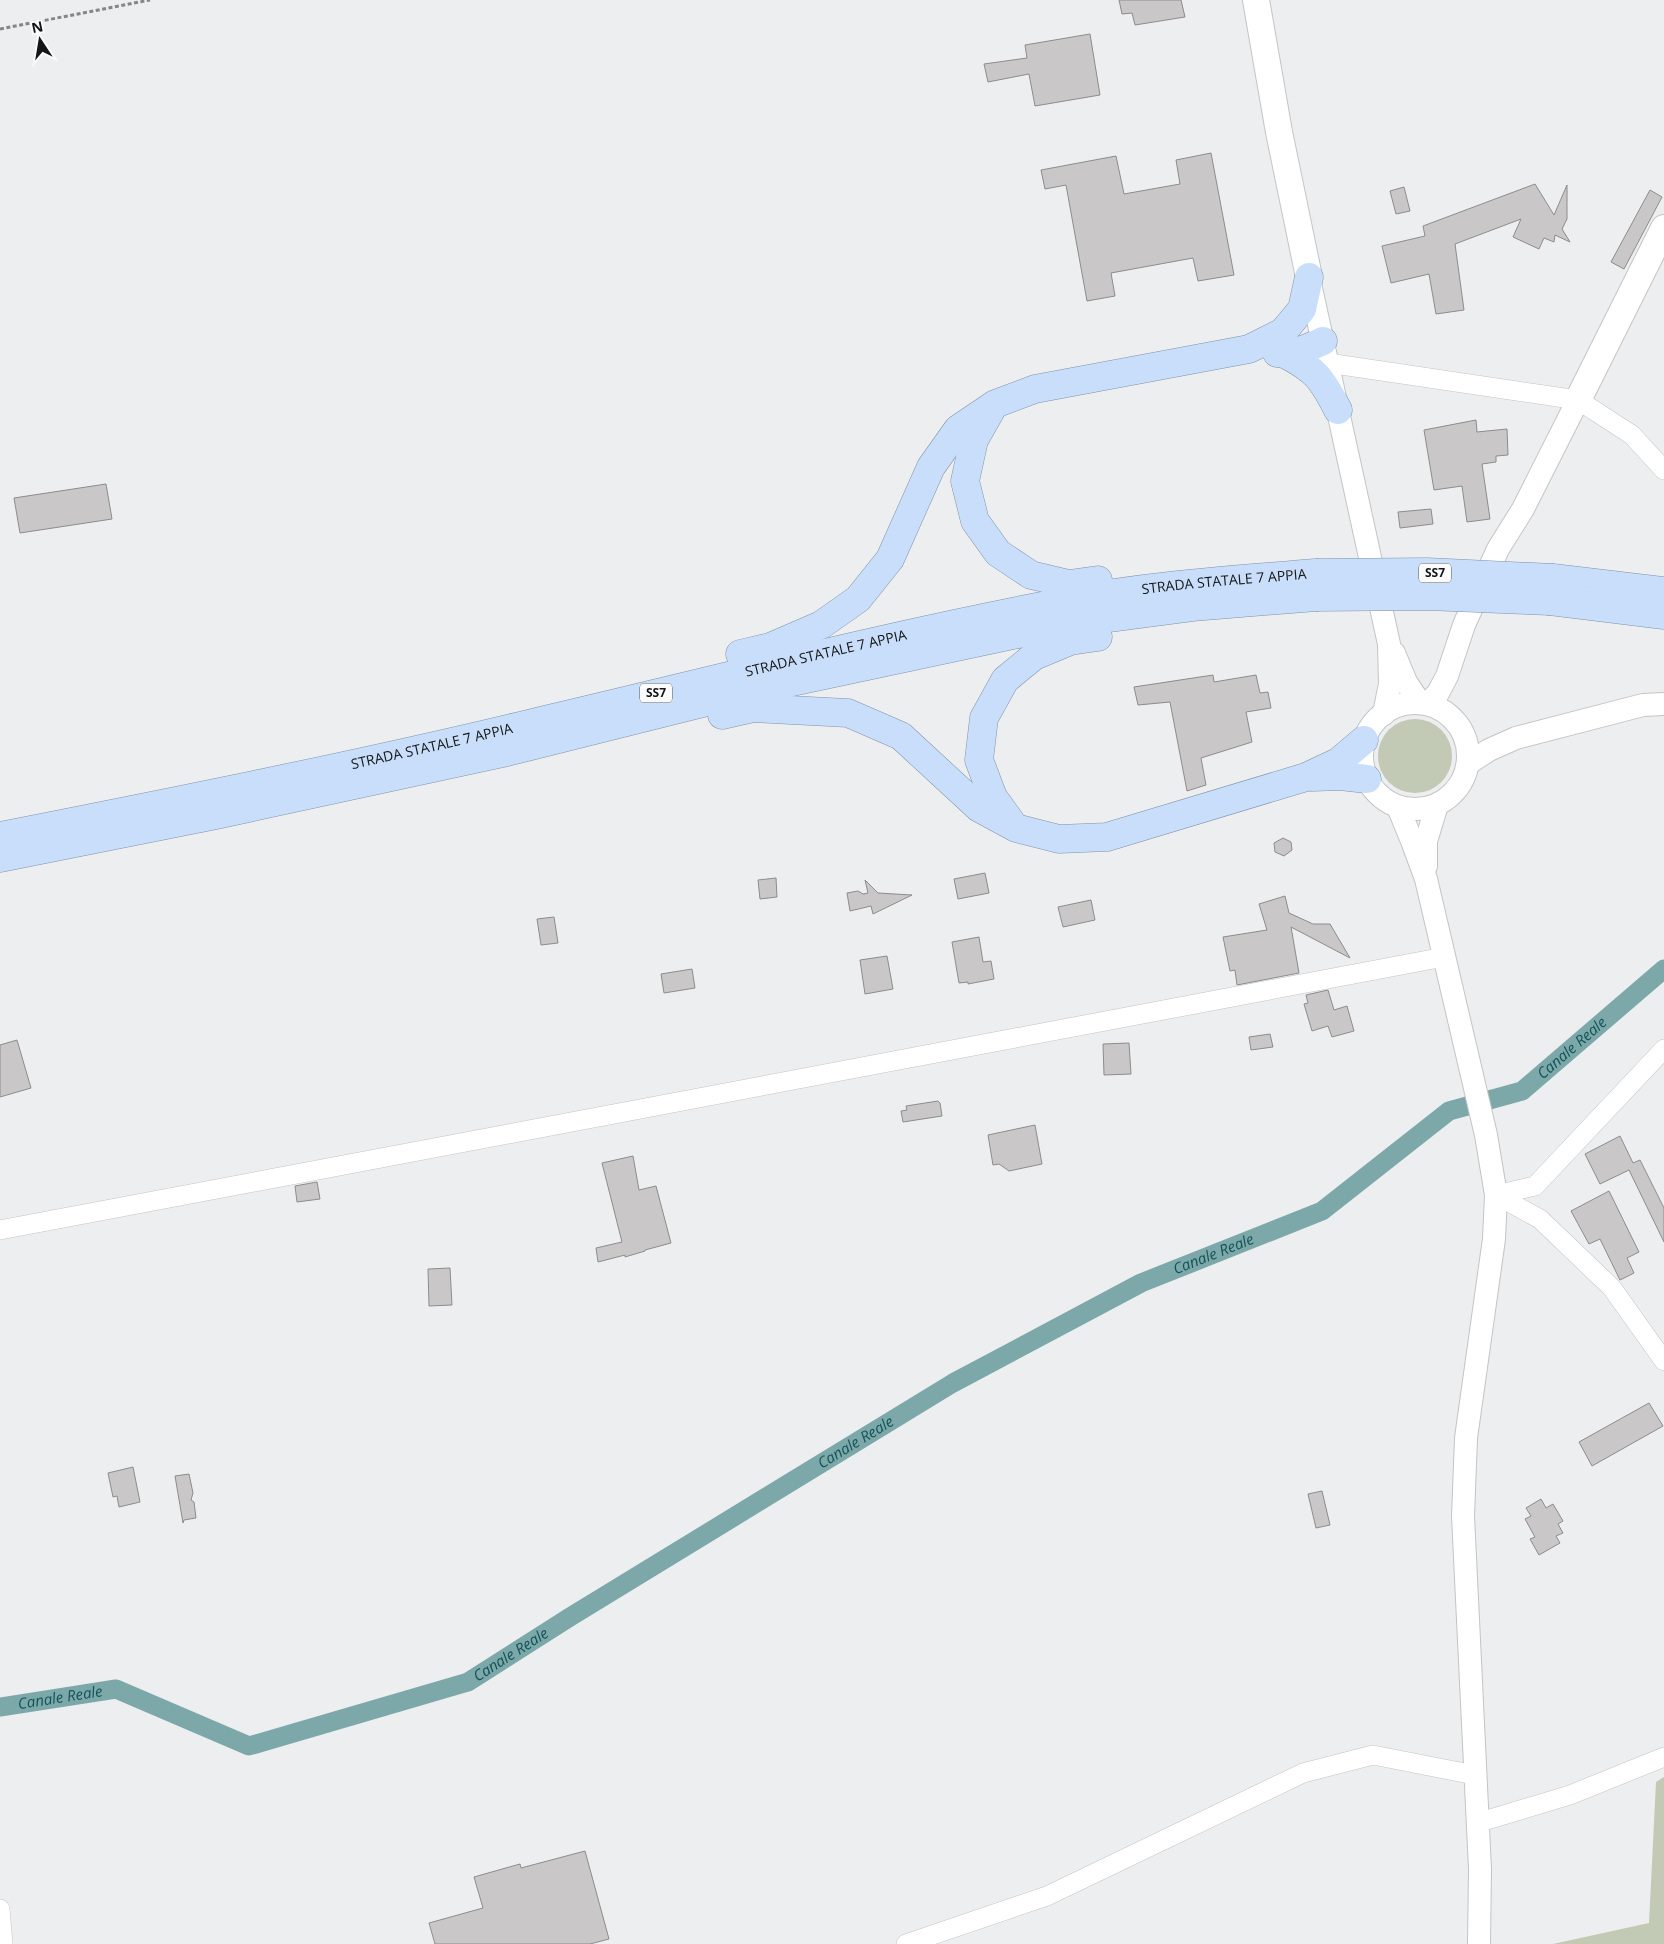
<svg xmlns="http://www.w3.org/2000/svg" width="1664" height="1944" font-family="'Open Sans',sans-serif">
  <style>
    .green { fill: #c2c9b5 }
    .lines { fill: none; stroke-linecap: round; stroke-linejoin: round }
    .canal { stroke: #7ca8aa; stroke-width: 19 }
    .building { fill: #c9c7c7; stroke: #8d8c8c }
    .minor-casing { stroke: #c4c4c5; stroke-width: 20 }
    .tertiary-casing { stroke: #c4c4c5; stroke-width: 24 }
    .secondary-casing { stroke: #c4c4c5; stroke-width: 28 }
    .trunk-casing { stroke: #8092a9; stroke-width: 29 }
    .path { stroke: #858687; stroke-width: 3; stroke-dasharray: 4 2.5; stroke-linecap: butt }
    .minor { stroke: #fff; stroke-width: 19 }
    .tertiary { stroke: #fff; stroke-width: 22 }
    .secondary { stroke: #fff; stroke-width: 26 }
    .trunk { stroke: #c8defa; stroke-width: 28 }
    .trunk-bridge-casing { stroke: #8092a9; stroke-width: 29; stroke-linecap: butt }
    .trunk-bridge { stroke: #c8defa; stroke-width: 28 }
    .labels { text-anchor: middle; stroke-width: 4.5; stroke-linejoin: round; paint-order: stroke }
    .shield { fill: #fbfbfc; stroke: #595a5a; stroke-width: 1 }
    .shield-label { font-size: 12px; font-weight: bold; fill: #141515 }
    .street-label { font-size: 14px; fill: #141515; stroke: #fbfbfc }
    .water-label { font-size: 15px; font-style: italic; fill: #135357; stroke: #fbfbfc }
  </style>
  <rect width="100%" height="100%" fill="#edeeef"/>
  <g class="green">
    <circle cx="1415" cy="756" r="37"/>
    <path d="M 1664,1777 L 1664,1944 L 1553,1944 L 1649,1923 L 1656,1782 Z"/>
  </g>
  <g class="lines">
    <path class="canal" id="s1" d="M 0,1707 L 116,1689 L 249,1746 L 468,1682 L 570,1617 L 953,1383 L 1141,1283 L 1322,1211 L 1449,1111 L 1522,1091 L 1664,969"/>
  </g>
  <g class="building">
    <path d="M 1119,0 L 1181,0 L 1185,17 L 1135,25 L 1132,13 L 1122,14 Z"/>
    <path d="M 1090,34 L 1100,95 L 1035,106 L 1029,74 L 988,82 L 984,64 L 1027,58 L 1025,45 Z"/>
    <path d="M 1211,153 L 1234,275 L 1198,281 L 1193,258 L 1111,273 L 1115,296 L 1087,301 L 1066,185 L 1045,189 L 1041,170 L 1116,156 L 1124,194 L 1180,184 L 1176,160 Z"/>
    <path d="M 1535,184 L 1554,215 L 1567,185 L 1567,219 L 1562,229 L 1570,242 L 1555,235 L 1554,242 L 1544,238 L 1539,249 L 1513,237 L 1521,219 L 1455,244 L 1464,310 L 1436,314 L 1429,274 L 1391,283 L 1382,246 L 1425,236 L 1423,226 Z"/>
    <path d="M 1404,187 L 1410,211 L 1396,214 L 1390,191 Z"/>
    <path d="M 1650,190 L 1662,197 L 1624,269 L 1611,262 Z"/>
    <path d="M 1476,420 L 1477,432 L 1507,429 L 1508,455 L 1496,456 L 1496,462 L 1482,464 L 1490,519 L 1467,522 L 1462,486 L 1434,490 L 1424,430 Z"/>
    <path d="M 106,484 L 112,519 L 20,533 L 14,498 Z"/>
    <path d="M 1431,509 L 1433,524 L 1400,528 L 1398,512 Z"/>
    <path d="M 1213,675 L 1214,682 L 1256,675 L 1260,693 L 1268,692 L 1271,708 L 1246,712 L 1252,742 L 1201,758 L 1206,785 L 1187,791 L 1170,702 L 1138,705 L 1134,687 Z"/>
    <path d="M 1283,838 L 1291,842 L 1292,850 L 1284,856 L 1275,852 L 1274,843 Z"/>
    <path d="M 985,873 L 989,893 L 958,899 L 954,879 Z"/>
    <path d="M 776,878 L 777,897 L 760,899 L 758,880 Z"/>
    <path d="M 865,880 L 878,893 L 912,895 L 873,914 L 871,906 L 850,911 L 847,893 L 858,891 L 863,894 L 868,893 Z"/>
    <path d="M 1285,896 L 1289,913 L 1313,924 L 1330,924 L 1350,958 L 1291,927 L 1299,973 L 1237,985 L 1235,970 L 1230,971 L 1223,937 L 1267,930 L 1259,904 Z"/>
    <path d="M 1091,900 L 1095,920 L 1063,927 L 1058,907 Z"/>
    <path d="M 554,917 L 558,943 L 541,945 L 537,919 Z"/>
    <path d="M 979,937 L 983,962 L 991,961 L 994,979 L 968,984 L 968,982 L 959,983 L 952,942 Z"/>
    <path d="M 887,956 L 893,989 L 865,994 L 860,960 Z"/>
    <path d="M 692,969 L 695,988 L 664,993 L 661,974 Z"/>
    <path d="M 1328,990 L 1334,1010 L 1347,1006 L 1354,1031 L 1332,1037 L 1328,1026 L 1312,1031 L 1304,1004 L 1308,1003 L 1306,995 Z"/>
    <path d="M 1270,1034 L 1273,1047 L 1251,1050 L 1249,1037 Z"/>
    <path d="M 17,1040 L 31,1088 L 0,1097 L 0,1045 Z"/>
    <path d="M 1129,1043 L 1131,1074 L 1104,1075 L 1103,1044 Z"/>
    <path d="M 938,1101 L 940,1103 L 942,1116 L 903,1122 L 901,1111 L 907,1110 L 906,1106 Z"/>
    <path d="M 1035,1125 L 1042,1164 L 1009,1171 L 999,1164 L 993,1165 L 988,1135 Z"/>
    <path d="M 1620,1136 L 1633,1163 L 1640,1160 L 1664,1208 L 1664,1242 L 1629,1170 L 1600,1184 L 1585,1154 Z"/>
    <path d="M 633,1156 L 639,1190 L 656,1186 L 671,1243 L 645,1250 L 645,1251 L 625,1257 L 625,1255 L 598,1262 L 596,1248 L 622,1242 L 602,1163 Z"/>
    <path d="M 317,1182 L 320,1199 L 297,1202 L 295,1186 Z"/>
    <path d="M 1609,1191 L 1639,1252 L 1627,1258 L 1634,1273 L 1620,1280 L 1600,1239 L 1589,1244 L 1571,1211 Z"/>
    <path d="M 450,1268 L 452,1305 L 429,1306 L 428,1269 Z"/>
    <path d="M 1649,1403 L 1663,1426 L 1592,1466 L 1579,1442 Z"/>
    <path d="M 133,1467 L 140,1502 L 119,1507 L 117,1496 L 113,1497 L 108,1473 Z"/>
    <path d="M 189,1474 L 193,1493 L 191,1500 L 194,1502 L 196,1518 L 184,1520 L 183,1523 L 175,1476 Z"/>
    <path d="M 1322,1491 L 1330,1525 L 1316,1528 L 1308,1494 Z"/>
    <path d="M 1541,1499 L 1546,1508 L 1553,1504 L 1563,1521 L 1558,1524 L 1563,1533 L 1556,1536 L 1560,1543 L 1539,1555 L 1530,1539 L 1535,1537 L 1525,1519 L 1531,1516 L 1526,1508 Z"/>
    <path d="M 585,1851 L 609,1939 L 590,1944 L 435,1944 L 429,1923 L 483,1908 L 474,1877 L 520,1864 L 521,1868 Z"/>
  </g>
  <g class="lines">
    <defs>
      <g id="minor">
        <path d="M 1328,363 L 1578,400 L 1632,435 L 1664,470"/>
        <path d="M 1496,1195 L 1540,1219 L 1612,1288 L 1664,1361"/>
        <path d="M 1496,1195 L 1535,1186 L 1664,1049"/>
        <path d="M 0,1230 L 1444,957"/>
        <path d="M 1477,1823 L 1570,1795 L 1664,1757"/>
        <path d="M 0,1909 L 3,1944"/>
        <path d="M 906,1944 L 1047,1896 L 1303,1773 L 1373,1755 L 1475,1775"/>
      </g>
      <g id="tertiary">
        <path d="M 1309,279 L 1389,644 L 1390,684 L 1384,714"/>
        <path d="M 1394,653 L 1406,682 L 1420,703"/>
        <circle cx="1415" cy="756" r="53"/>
        <path d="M 1427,704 L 1438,693 L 1447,676 L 1464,625 L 1498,549 L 1523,509 L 1578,400"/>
        <path d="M 1469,763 L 1489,750 L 1516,738 L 1643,705 L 1664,704"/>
        <path d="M 1398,807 L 1412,841 L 1426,879 L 1486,1135 L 1496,1195 L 1494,1239 L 1466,1438 L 1463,1516 L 1480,1869 L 1479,1944"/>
        <path d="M 1426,866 L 1426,841 L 1437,805"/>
      </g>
      <g id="secondary">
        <path d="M 1256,0 L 1279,132 L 1309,277"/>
        <path d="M 1578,400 L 1664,228"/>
      </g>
      <g id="trunk">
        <path d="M 1277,353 C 1294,355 1308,348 1323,341"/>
        <path d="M 1285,354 C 1316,370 1322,379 1338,410"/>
        <path d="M 991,410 L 974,440 L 965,481 L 975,521 L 998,553 L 1031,575 L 1069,584 L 1098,580"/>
        <path d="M 1553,578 L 1664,591"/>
        <path d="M 1550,601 L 1664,615"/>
        <path d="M 740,654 L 770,647 L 821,625 L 858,599 L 890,559 L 931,467 L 958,429 L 995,404 L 1035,389 L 1249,349 L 1283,332 L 1302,309 L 1309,277"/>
        <path d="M 722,715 L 753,708 L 848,713 L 901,736 L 979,808 L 1016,828 L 1059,839 L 1107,837 L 1306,777 L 1338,762 L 1364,740"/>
        <path d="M 1313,777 L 1340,776 L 1367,779"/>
        <path d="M 1011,822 L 993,797 L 979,760 L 984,718 L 1005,680 L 1034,656 L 1070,641 L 1098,637"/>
        <path id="s2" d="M 0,836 C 177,801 353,766 528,724 C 708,682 886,635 1068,601 C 1149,585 1233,580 1316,573"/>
        <path d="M 0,858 L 216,815 L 507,752 L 759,689 L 1070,623 L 1192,607 L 1316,597"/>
      </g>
    </defs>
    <use href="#minor" class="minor-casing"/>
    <use href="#tertiary" class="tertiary-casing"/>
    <use href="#secondary" class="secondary-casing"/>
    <use href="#trunk" class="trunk-casing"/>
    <path class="path" d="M 0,29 L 150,0"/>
    <use href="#minor" class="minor"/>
    <use href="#tertiary" class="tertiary"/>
    <use href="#secondary" class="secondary"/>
    <use href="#trunk" class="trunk"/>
    <defs>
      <g id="trunk-bridge">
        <path d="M 1316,573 L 1427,572 L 1553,578"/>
        <path d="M 1316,597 L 1427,596 L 1550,601"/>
      </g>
    </defs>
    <use href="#trunk-bridge" class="trunk-bridge-casing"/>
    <use href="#trunk-bridge" class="trunk-bridge"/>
  </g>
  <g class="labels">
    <g class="shield">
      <rect x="1419" y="563.5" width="32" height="19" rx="4"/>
      <rect x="640" y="683.5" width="32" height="19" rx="4"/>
    </g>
    <g class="shield-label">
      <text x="1435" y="577">SS7</text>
      <text x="656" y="697">SS7</text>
    </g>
    <g class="street-label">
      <text dy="5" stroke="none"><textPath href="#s2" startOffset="1251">STRADA STATALE 7 APPIA</textPath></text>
      <text dy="5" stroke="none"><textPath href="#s2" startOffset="846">STRADA STATALE 7 APPIA</textPath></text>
      <text dy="5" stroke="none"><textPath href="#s2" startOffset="441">STRADA STATALE 7 APPIA</textPath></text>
    </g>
    <g class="water-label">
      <text dy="5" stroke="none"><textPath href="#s1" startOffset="1771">Canale Reale</textPath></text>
      <text dy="5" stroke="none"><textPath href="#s1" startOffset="1351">Canale Reale</textPath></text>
      <text dy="5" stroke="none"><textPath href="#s1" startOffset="946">Canale Reale</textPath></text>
      <text dy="5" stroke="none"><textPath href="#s1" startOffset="541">Canale Reale</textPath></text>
      <text dy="5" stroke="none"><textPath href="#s1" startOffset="61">Canale Reale</textPath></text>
    </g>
  </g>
  <g transform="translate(40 40) rotate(348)" stroke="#fbfbfc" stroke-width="4" paint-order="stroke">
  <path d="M0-4L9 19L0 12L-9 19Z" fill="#141515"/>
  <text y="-8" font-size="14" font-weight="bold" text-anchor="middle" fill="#141515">N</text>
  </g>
</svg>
